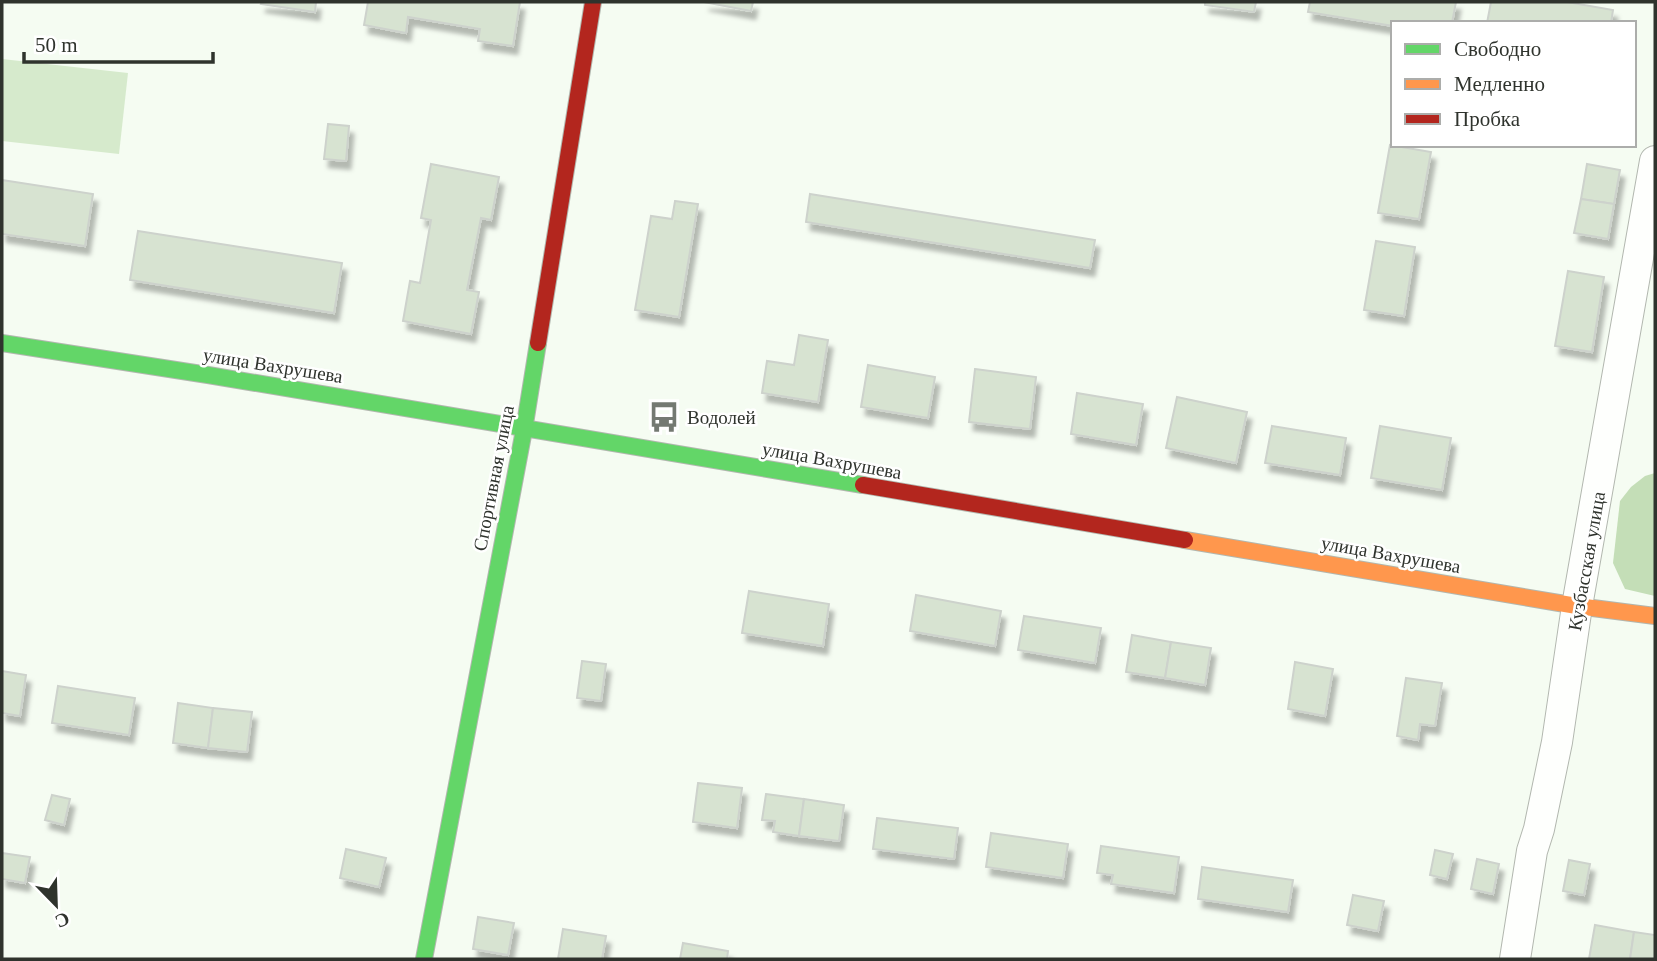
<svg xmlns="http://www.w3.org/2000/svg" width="1657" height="961" font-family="'Times New Roman',serif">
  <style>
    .green { fill: #d6eacc }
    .forest { fill: #c4deb7 }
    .building { fill: #d7e3d1; stroke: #cdd2cc; stroke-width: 2; filter: url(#shadow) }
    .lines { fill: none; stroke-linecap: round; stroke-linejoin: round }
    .street-casing { stroke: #b2b7af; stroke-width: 32 }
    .fast-casing { stroke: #b2b7af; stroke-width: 18 }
    .slow-casing { stroke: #b2b7af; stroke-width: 18 }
    .jam-casing { stroke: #b2b7af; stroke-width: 18 }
    .street { stroke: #fefffd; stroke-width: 30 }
    .fast { stroke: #63d668; stroke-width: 16 }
    .slow { stroke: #ff974d; stroke-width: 16 }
    .jam { stroke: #b3261e; stroke-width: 16 }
    .labels { text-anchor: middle; stroke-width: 5; stroke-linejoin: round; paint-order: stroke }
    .street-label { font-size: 19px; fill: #2f332d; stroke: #fff }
    .poi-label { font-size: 19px; fill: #2f332d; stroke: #fff; text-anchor: start }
  </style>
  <defs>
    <filter id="shadow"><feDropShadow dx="4.5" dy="8" stdDeviation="2" flood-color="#0004"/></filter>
  </defs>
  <rect width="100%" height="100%" fill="#f5fcf2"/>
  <path class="green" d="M 2,59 L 128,73 L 119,154 L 2,141 Z"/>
  <path class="forest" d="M 1655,473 L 1655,596 L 1625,589 L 1613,563 L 1620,501 L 1631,487 L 1645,476 Z"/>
  <g class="building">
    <path d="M 262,2 L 316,2 L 315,12 L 261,4 Z"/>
    <path d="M 368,2 L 520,2 L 513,46 L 478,41 L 480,29 L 408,17 L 406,33 L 364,25 Z"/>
    <path d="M 704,2 L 753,2 L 751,11 Z"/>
    <path d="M 1205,2 L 1256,2 L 1254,12 L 1205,5 Z"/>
    <path d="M 1310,2 L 1456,2 L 1452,23 L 1393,23 L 1393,26 L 1308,12 Z"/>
    <path d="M 1491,2 L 1567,2 L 1613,10 L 1611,23 L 1487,23 Z"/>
    <path d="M 328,124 L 349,126 L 346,161 L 324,159 Z"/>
    <path d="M 1390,145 L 1431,152 L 1419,219 L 1378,213 Z"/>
    <path d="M 431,164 L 499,177 L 491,220 L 481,218 L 467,290 L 479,292 L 471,334 L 403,321 L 410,281 L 420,283 L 431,220 L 421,218 Z"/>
    <path d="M 1587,164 L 1620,170 L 1614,204 L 1581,199 Z"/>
    <path d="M 2,180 L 93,194 L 85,246 L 2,234 Z"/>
    <path d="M 810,194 L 1095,240 L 1090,268 L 806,222 Z"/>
    <path d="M 1581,199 L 1614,204 L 1608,239 L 1574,233 Z"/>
    <path d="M 675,201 L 698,204 L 679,317 L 635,310 L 651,216 L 672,219 Z"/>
    <path d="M 138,231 L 342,263 L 334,313 L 130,280 Z"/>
    <path d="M 1376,241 L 1415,247 L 1404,316 L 1364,310 Z"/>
    <path d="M 1568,271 L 1604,277 L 1592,352 L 1555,346 Z"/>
    <path d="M 799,335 L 828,340 L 818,402 L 762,393 L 767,361 L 794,365 Z"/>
    <path d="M 868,365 L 935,377 L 928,418 L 861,407 Z"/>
    <path d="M 975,369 L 1036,377 L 1030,429 L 969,422 Z"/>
    <path d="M 1077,393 L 1143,404 L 1136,445 L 1071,434 Z"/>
    <path d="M 1177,397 L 1247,412 L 1236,463 L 1166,448 Z"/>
    <path d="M 1272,426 L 1346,438 L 1340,475 L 1265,463 Z"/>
    <path d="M 1380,426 L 1451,438 L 1442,490 L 1371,478 Z"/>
    <path d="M 749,591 L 829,604 L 823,646 L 742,633 Z"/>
    <path d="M 916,595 L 1001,611 L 995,646 L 910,631 Z"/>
    <path d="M 1024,616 L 1101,628 L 1095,663 L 1018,650 Z"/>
    <path d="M 1132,635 L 1171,642 L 1165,678 L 1126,672 Z"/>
    <path d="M 1171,642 L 1211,648 L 1205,685 L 1165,678 Z"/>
    <path d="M 582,661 L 606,664 L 601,701 L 577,698 Z"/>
    <path d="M 1295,662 L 1333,669 L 1325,716 L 1288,709 Z"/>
    <path d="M 2,671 L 26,675 L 20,716 L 2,713 Z"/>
    <path d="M 1406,678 L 1442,683 L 1435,726 L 1420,724 L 1418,740 L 1397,736 Z"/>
    <path d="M 58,686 L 135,698 L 129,735 L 52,723 Z"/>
    <path d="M 178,703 L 213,708 L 208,748 L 173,743 Z"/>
    <path d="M 213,708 L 252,712 L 247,752 L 208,748 Z"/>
    <path d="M 698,783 L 742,788 L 737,828 L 693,822 Z"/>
    <path d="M 766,794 L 804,799 L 799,836 L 773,832 L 775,821 L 762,820 Z"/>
    <path d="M 52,795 L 70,799 L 64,825 L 45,820 Z"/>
    <path d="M 804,799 L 844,805 L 839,841 L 799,836 Z"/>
    <path d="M 877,818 L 958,828 L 954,859 L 873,849 Z"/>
    <path d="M 991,833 L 1068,844 L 1063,878 L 986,867 Z"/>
    <path d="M 1101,846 L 1179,857 L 1174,893 L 1111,884 L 1113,875 L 1097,873 Z"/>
    <path d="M 346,849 L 386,858 L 379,887 L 340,878 Z"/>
    <path d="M 1435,850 L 1453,854 L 1447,879 L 1430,875 Z"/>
    <path d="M 2,853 L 30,857 L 25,883 L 2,879 Z"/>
    <path d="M 1477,859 L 1499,864 L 1493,894 L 1471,889 Z"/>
    <path d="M 1569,860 L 1590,864 L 1584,895 L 1563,891 Z"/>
    <path d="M 1202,867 L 1293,880 L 1288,912 L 1198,899 Z"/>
    <path d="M 1353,895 L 1384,901 L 1378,931 L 1347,925 Z"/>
    <path d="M 478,917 L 514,923 L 508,955 L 473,949 Z"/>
    <path d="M 1595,925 L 1634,932 L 1630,959 L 1589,959 Z"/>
    <path d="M 563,929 L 606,936 L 602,959 L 558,959 Z"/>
    <path d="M 1634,932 L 1655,935 L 1655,959 L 1630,959 Z"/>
    <path d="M 683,943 L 728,951 L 727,959 L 680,959 Z"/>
  </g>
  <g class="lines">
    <defs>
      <path id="street" d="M 1515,959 L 1532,851 L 1539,829 L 1557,742 L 1577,606 L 1655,161"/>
      <g id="fast">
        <path d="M 2,343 L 208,375 L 863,485"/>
        <path d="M 424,959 L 524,430 L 538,343"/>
      </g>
      <path id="slow" d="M 1185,540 L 1577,606 L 1655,616"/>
      <g id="jam">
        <path d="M 538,343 L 593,2"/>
        <path d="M 863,485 L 1185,540"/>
      </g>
    </defs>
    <use href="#street" class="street-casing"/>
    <use href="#fast" class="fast-casing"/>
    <use href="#slow" class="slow-casing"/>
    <use href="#jam" class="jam-casing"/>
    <use href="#street" class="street"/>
    <use href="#fast" class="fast"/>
    <use href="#slow" class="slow"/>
    <use href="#jam" class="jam"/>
  </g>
  <defs>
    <symbol id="bus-bare" viewBox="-9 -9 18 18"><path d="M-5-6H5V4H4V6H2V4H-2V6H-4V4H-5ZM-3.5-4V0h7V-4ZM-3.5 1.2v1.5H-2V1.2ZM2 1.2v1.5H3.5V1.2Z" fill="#747972" stroke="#fff" stroke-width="2.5" paint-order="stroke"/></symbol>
  </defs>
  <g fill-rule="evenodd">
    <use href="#bus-bare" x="642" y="395" width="44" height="44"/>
  </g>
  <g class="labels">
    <g class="street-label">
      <text transform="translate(273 365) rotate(9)" y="7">улица Вахрушева</text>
      <text transform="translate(832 460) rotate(10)" y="7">улица Вахрушева</text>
      <text transform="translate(493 478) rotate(-79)" y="7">Спортивная улица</text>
      <text transform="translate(1391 554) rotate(10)" y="7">улица Вахрушева</text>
      <text transform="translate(1586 561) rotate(-80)" y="7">Кузбасская улица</text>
    </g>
    <g class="poi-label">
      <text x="687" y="424">Водолей</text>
    </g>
  </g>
  <rect width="1657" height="961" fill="none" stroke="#2f332d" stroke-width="7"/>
  <rect x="1391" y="21" width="245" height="126" fill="#ffffff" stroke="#acadab" stroke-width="2"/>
  <rect x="1405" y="44" width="35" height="10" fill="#63d668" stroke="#acadab" stroke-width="2"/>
  <text x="1454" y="56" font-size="21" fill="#2f332d">Свободно</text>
  <rect x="1405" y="79" width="35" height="10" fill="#ff974d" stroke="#acadab" stroke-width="2"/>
  <text x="1454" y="91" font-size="21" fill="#2f332d">Медленно</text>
  <rect x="1405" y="114" width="35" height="10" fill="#b3261e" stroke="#acadab" stroke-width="2"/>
  <text x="1454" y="126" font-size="21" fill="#2f332d">Пробка</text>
  <g transform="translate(56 905) rotate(157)" stroke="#ffffff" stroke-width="5" paint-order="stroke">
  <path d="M0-5L12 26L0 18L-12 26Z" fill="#2f332d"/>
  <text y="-10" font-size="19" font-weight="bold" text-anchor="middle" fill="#2f332d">С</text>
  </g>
  <path d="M24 52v10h189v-10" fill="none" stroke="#2f332d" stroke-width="3.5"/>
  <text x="35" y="52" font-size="21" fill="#2f332d" stroke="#ffffff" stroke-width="5" paint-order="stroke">50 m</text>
</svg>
